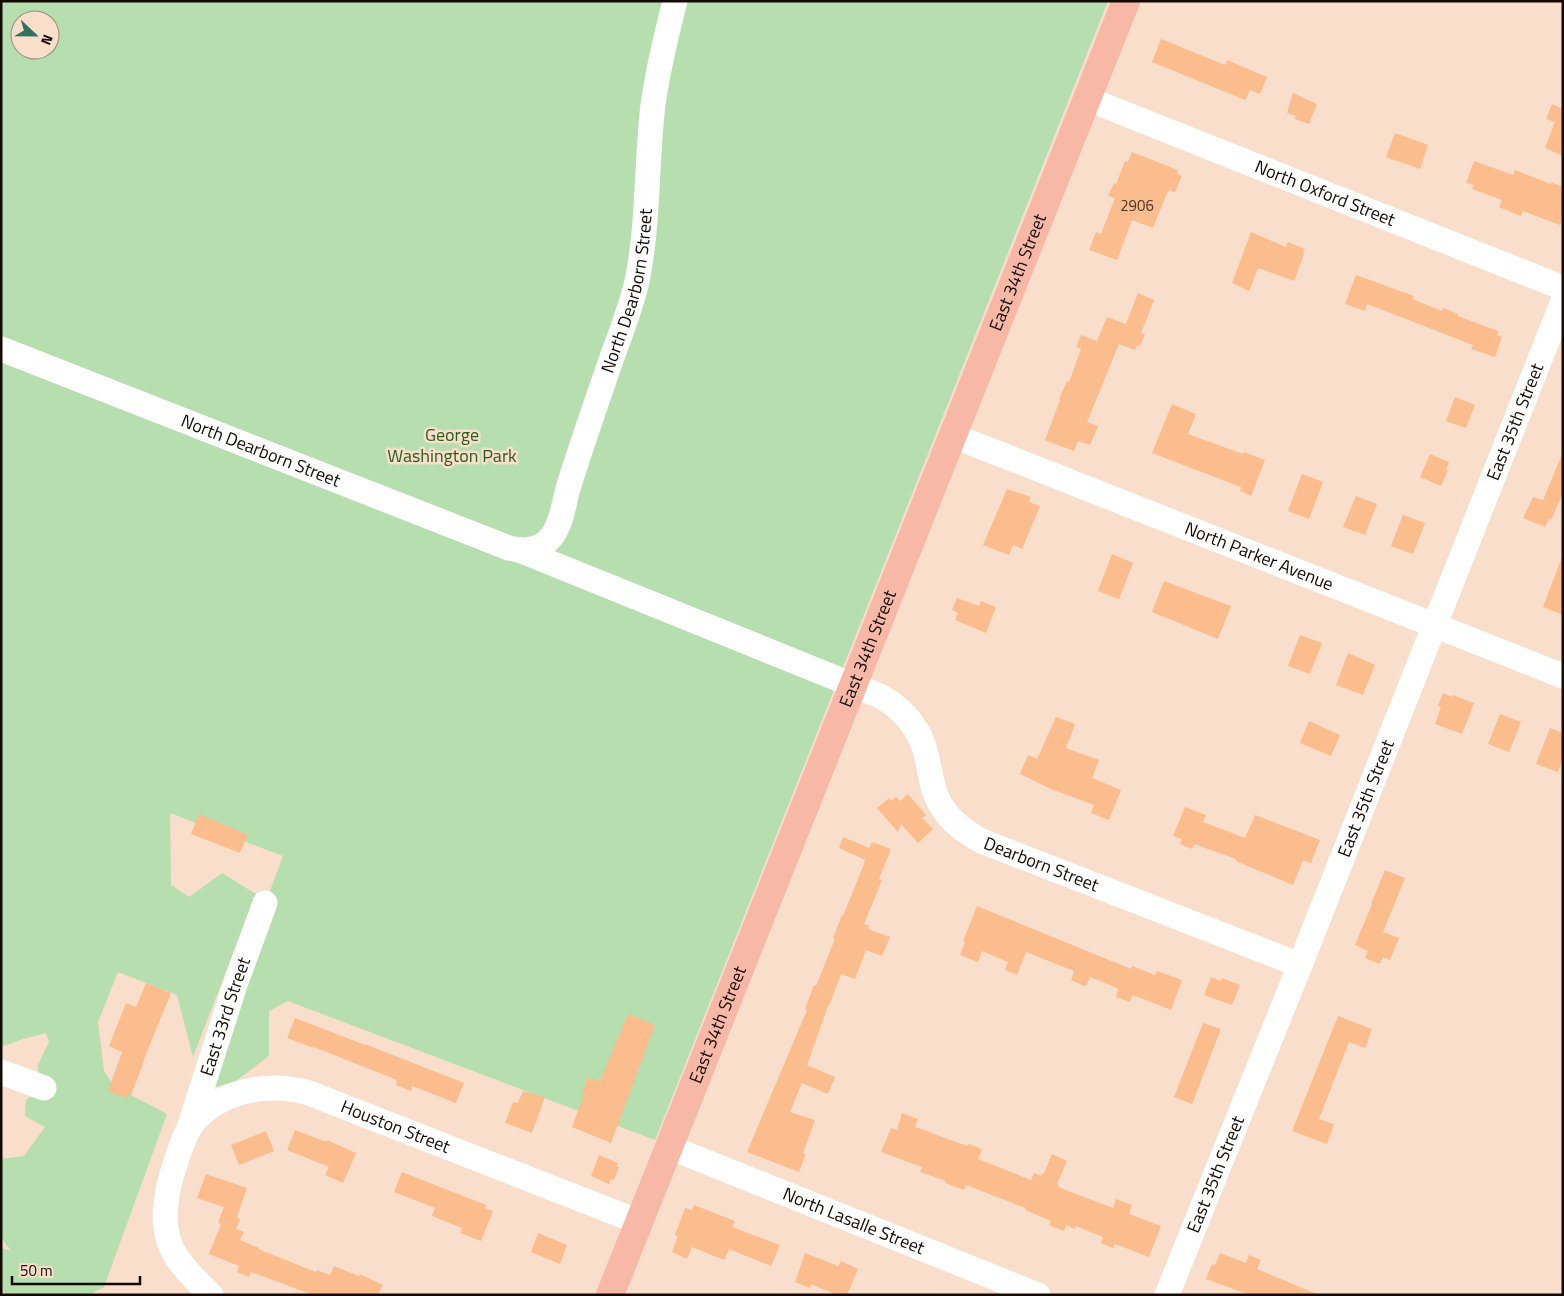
<svg xmlns="http://www.w3.org/2000/svg" width="1564" height="1296" font-family="'Titillium Web',sans-serif">
  <style>
    .green { fill: #b6deae; fill-rule: evenodd }
    .building { fill: #fbbc8e }
    .lines { fill: none; stroke-linecap: round; stroke-linejoin: round }
    .minor { stroke: #fff; stroke-width: 25 }
    .major { stroke: #f7b8a7; stroke-width: 28 }
    .labels { text-anchor: middle; stroke-width: 5; stroke-linejoin: round; paint-order: stroke }
    .number-label { font-size: 15px; fill: #4d3627 }
    .street-label { font-size: 18px; fill: #130a05; stroke: #f9decb }
    .park-label { font-size: 18px; fill: #255f19; stroke: #f9decb }
  </style>
  <rect width="100%" height="100%" fill="#f9decb"/>
  <path class="green" d="M 1,1 L 1108,1 L 655,1140 L 288,1001 L 269,1011 L 269,1056 L 236,1081 L 199,1092 L 236,982 L 283,856 L 170,813 L 171,885 L 189,897 L 222,873 L 256,894 L 193,1057 L 177,995 L 118,972 L 98,1022 L 104,1071 L 114,1086 L 167,1114 L 104,1287 L 89,1295 L 8,1295 L 1,1292 L 1,1248 L 11,1251 L 1,1237 L 1,1159 L 24,1156 L 45,1127 L 25,1116 L 26,1100 L 44,1088 L 37,1067 L 49,1042 L 46,1033 L 23,1039 L 1,1047 ZM 20,20 L 50,20 L 50,50 L 20,50 Z"/>
  <g class="building">
    <path d="M 1161,39 L 1225,65 L 1227,60 L 1267,77 L 1260,94 L 1250,90 L 1245,100 L 1152,62 Z"/>
    <path d="M 1293,93 L 1317,104 L 1309,124 L 1295,119 L 1296,116 L 1287,113 Z"/>
    <path d="M 1552,104 L 1561,108 L 1563,105 L 1563,156 L 1545,148 L 1555,122 L 1546,119 Z"/>
    <path d="M 1395,133 L 1428,145 L 1420,169 L 1386,157 Z"/>
    <path d="M 1132,152 L 1178,170 L 1177,174 L 1182,176 L 1175,192 L 1170,190 L 1167,193 L 1153,228 L 1132,220 L 1117,260 L 1089,250 L 1096,232 L 1101,234 L 1115,198 L 1108,196 L 1114,183 L 1116,184 L 1125,161 L 1128,162 Z"/>
    <path d="M 1474,161 L 1513,175 L 1515,170 L 1551,184 L 1551,182 L 1563,187 L 1563,218 L 1560,225 L 1523,211 L 1521,216 L 1499,207 L 1502,200 L 1472,189 L 1474,185 L 1466,183 Z"/>
    <path d="M 1251,232 L 1286,247 L 1288,242 L 1305,249 L 1303,253 L 1304,254 L 1294,281 L 1258,268 L 1249,291 L 1232,283 Z"/>
    <path d="M 1356,275 L 1414,296 L 1412,299 L 1442,311 L 1444,308 L 1458,314 L 1458,316 L 1498,331 L 1497,335 L 1502,337 L 1495,357 L 1471,349 L 1473,345 L 1367,304 L 1365,311 L 1345,304 Z"/>
    <path d="M 1138,293 L 1154,300 L 1141,333 L 1145,334 L 1140,346 L 1137,345 L 1135,350 L 1119,344 L 1087,422 L 1098,426 L 1090,445 L 1078,441 L 1074,451 L 1045,440 L 1060,400 L 1059,399 L 1067,381 L 1069,382 L 1081,349 L 1076,347 L 1081,335 L 1097,341 L 1107,317 L 1126,324 Z"/>
    <path d="M 1455,397 L 1475,405 L 1466,428 L 1446,421 Z"/>
    <path d="M 1172,404 L 1196,414 L 1188,434 L 1243,454 L 1244,452 L 1265,460 L 1251,496 L 1240,491 L 1241,487 L 1152,453 Z"/>
    <path d="M 1563,452 L 1563,493 L 1551,520 L 1549,519 L 1545,527 L 1523,518 L 1533,497 L 1543,500 Z"/>
    <path d="M 1430,454 L 1449,462 L 1446,470 L 1448,470 L 1441,486 L 1420,477 Z"/>
    <path d="M 1302,474 L 1323,482 L 1309,519 L 1288,511 Z"/>
    <path d="M 1007,489 L 1031,497 L 1029,502 L 1040,506 L 1022,549 L 1013,545 L 1009,555 L 983,545 Z"/>
    <path d="M 1356,496 L 1377,504 L 1365,535 L 1343,527 Z"/>
    <path d="M 1403,515 L 1425,523 L 1413,554 L 1391,546 Z"/>
    <path d="M 1112,554 L 1133,563 L 1119,599 L 1098,591 Z"/>
    <path d="M 1562,557 L 1563,558 L 1563,615 L 1543,607 Z"/>
    <path d="M 1164,581 L 1231,606 L 1218,639 L 1152,612 Z"/>
    <path d="M 957,598 L 979,606 L 981,601 L 996,607 L 986,633 L 955,620 L 958,613 L 952,610 Z"/>
    <path d="M 1300,635 L 1322,643 L 1310,674 L 1288,666 Z"/>
    <path d="M 1348,653 L 1375,665 L 1363,695 L 1336,685 Z"/>
    <path d="M 1443,693 L 1452,697 L 1453,695 L 1474,703 L 1462,734 L 1435,724 L 1441,707 L 1438,706 Z"/>
    <path d="M 1500,714 L 1521,722 L 1509,752 L 1488,744 Z"/>
    <path d="M 1056,717 L 1075,724 L 1066,748 L 1099,760 L 1092,778 L 1121,790 L 1109,820 L 1091,813 L 1094,805 L 1051,789 L 1020,774 L 1028,755 L 1037,759 Z"/>
    <path d="M 1309,721 L 1340,735 L 1331,756 L 1300,743 Z"/>
    <path d="M 1550,728 L 1563,733 L 1563,758 L 1558,772 L 1536,764 Z"/>
    <path d="M 908,794 L 926,815 L 922,818 L 933,829 L 918,843 L 901,824 L 898,832 L 877,808 L 889,798 L 891,801 L 896,797 L 900,801 Z"/>
    <path d="M 1185,807 L 1206,815 L 1203,822 L 1245,838 L 1255,815 L 1320,840 L 1311,863 L 1303,860 L 1293,885 L 1236,861 L 1236,859 L 1194,844 L 1192,849 L 1180,844 L 1182,839 L 1173,836 Z"/>
    <path d="M 199,814 L 248,835 L 240,853 L 191,834 Z"/>
    <path d="M 843,837 L 869,848 L 872,842 L 891,849 L 879,879 L 882,880 L 864,924 L 870,926 L 868,929 L 890,937 L 882,956 L 866,950 L 855,979 L 841,974 L 829,1006 L 828,1006 L 807,1065 L 835,1077 L 828,1094 L 802,1083 L 790,1112 L 815,1120 L 803,1153 L 806,1154 L 799,1172 L 747,1152 L 807,1010 L 805,1009 L 814,985 L 816,986 L 835,939 L 833,938 L 842,915 L 843,916 L 864,864 L 865,860 L 839,848 Z"/>
    <path d="M 1385,870 L 1405,878 L 1383,932 L 1399,938 L 1390,960 L 1383,957 L 1380,964 L 1365,958 L 1368,951 L 1355,945 L 1372,904 L 1371,904 Z"/>
    <path d="M 977,906 L 1131,969 L 1132,966 L 1155,975 L 1157,971 L 1182,980 L 1171,1010 L 1133,995 L 1130,1002 L 1116,997 L 1118,989 L 1117,988 L 1090,977 L 1086,986 L 1084,986 L 1071,980 L 1074,971 L 1026,952 L 1017,975 L 1005,970 L 1008,962 L 982,951 L 978,962 L 960,955 L 965,942 L 963,941 Z"/>
    <path d="M 1211,977 L 1221,981 L 1222,978 L 1240,985 L 1232,1005 L 1204,995 Z"/>
    <path d="M 146,983 L 171,993 L 142,1064 L 143,1064 L 131,1095 L 128,1094 L 127,1098 L 108,1091 L 122,1052 L 109,1046 L 126,1003 L 136,1007 Z"/>
    <path d="M 628,1014 L 655,1025 L 611,1143 L 572,1127 L 584,1094 L 582,1093 L 588,1077 L 600,1081 Z"/>
    <path d="M 1338,1016 L 1372,1029 L 1365,1048 L 1349,1042 L 1319,1119 L 1334,1124 L 1327,1144 L 1292,1131 Z"/>
    <path d="M 295,1018 L 365,1045 L 365,1044 L 464,1083 L 456,1103 L 412,1086 L 411,1091 L 396,1085 L 397,1080 L 314,1047 L 314,1048 L 287,1038 Z"/>
    <path d="M 1203,1023 L 1221,1029 L 1192,1104 L 1174,1097 Z"/>
    <path d="M 523,1091 L 545,1097 L 532,1133 L 505,1123 L 513,1102 L 518,1103 Z"/>
    <path d="M 902,1113 L 918,1119 L 915,1127 L 967,1146 L 968,1144 L 982,1149 L 978,1159 L 1031,1180 L 1034,1173 L 1041,1176 L 1043,1173 L 1044,1173 L 1052,1154 L 1067,1161 L 1057,1184 L 1059,1185 L 1058,1187 L 1113,1208 L 1116,1199 L 1132,1205 L 1129,1214 L 1161,1226 L 1149,1257 L 1115,1244 L 1113,1248 L 1101,1243 L 1103,1237 L 1076,1226 L 1075,1229 L 1066,1225 L 1064,1231 L 1049,1225 L 1051,1221 L 1025,1210 L 1026,1208 L 966,1185 L 964,1190 L 945,1183 L 946,1181 L 920,1172 L 922,1167 L 881,1152 L 891,1128 L 897,1130 Z"/>
    <path d="M 295,1130 L 326,1142 L 327,1140 L 356,1153 L 343,1183 L 325,1175 L 329,1167 L 287,1150 Z"/>
    <path d="M 266,1131 L 274,1151 L 239,1165 L 231,1145 Z"/>
    <path d="M 599,1155 L 618,1163 L 616,1166 L 619,1167 L 614,1180 L 611,1179 L 609,1184 L 591,1176 Z"/>
    <path d="M 402,1172 L 486,1205 L 485,1208 L 493,1211 L 481,1241 L 460,1233 L 462,1228 L 432,1216 L 435,1208 L 394,1192 Z"/>
    <path d="M 206,1174 L 247,1188 L 237,1217 L 240,1219 L 236,1229 L 244,1232 L 240,1240 L 259,1248 L 258,1249 L 316,1272 L 317,1270 L 330,1275 L 334,1266 L 359,1276 L 360,1274 L 383,1285 L 378,1295 L 313,1295 L 251,1272 L 249,1277 L 237,1272 L 239,1266 L 209,1254 L 221,1224 L 218,1223 L 224,1207 L 197,1198 Z"/>
    <path d="M 694,1205 L 735,1221 L 732,1227 L 780,1245 L 771,1266 L 729,1249 L 724,1260 L 692,1247 L 687,1259 L 672,1252 L 678,1236 L 675,1235 L 685,1208 L 692,1210 Z"/>
    <path d="M 538,1233 L 567,1245 L 560,1264 L 531,1252 Z"/>
    <path d="M 805,1253 L 838,1266 L 841,1261 L 858,1269 L 847,1295 L 837,1295 L 811,1284 L 810,1288 L 795,1282 Z"/>
    <path d="M 1220,1253 L 1246,1263 L 1249,1255 L 1261,1260 L 1257,1269 L 1319,1295 L 1250,1295 L 1206,1279 L 1212,1264 L 1215,1265 Z"/>
  </g>
  <g class="lines">
    <g class="minor">
      <path id="s1" d="M 1088,99 L 1563,288"/>
      <path id="s2" d="M 1,349 L 509,548 L 519,550 L 880,696 C 904,709 922,731 927,758 C 930,771 931,783 936,795 C 944,817 964,832 984,842 L 1300,965"/>
      <path id="s3" d="M 954,436 L 1563,676"/>
      <path id="s4" d="M 519,550 C 533,550 544,547 552,536 C 563,522 564,499 570,482 C 583,441 597,401 611,360 C 620,335 631,308 637,281 C 649,223 646,163 653,105 C 658,69 666,36 675,1"/>
      <path d="M 1,1072 L 44,1088"/>
      <path id="s5" d="M 190,1125 L 236,982 L 265,903"/>
      <path id="s6" d="M 669,1147 L 1038,1295"/>
      <path id="s7" d="M 211,1295 C 198,1282 180,1266 172,1249 C 161,1226 165,1198 172,1174 C 178,1156 184,1130 199,1116 C 228,1089 271,1082 309,1093 L 639,1222"/>
      <path id="s8" d="M 1167,1295 L 1300,965 L 1563,301"/>
    </g>
    <path class="major" id="s9" d="M 610,1295 L 1126,1"/>
  </g>
  <g class="labels">
    <g class="number-label">
      <text x="1137" y="211">2906</text>
    </g>
    <g class="street-label">
      <text dy="6" stroke="none"><textPath href="#s1" startOffset="255">North Oxford Street</textPath></text>
      <text dy="6" stroke="none"><textPath href="#s9" startOffset="1101">East 34th Street</textPath></text>
      <text dy="6" stroke="none"><textPath href="#s4" startOffset="295">North Dearborn Street</textPath></text>
      <text dy="6" stroke="none"><textPath href="#s8" startOffset="940">East 35th Street</textPath></text>
      <text dy="6" stroke="none"><textPath href="#s2" startOffset="279">North Dearborn Street</textPath></text>
      <text dy="6" stroke="none"><textPath href="#s3" startOffset="328">North Parker Avenue</textPath></text>
      <text dy="6" stroke="none"><textPath href="#s9" startOffset="696">East 34th Street</textPath></text>
      <text dy="6" stroke="none"><textPath href="#s8" startOffset="535">East 35th Street</textPath></text>
      <text dy="6" stroke="none"><textPath href="#s2" startOffset="1194">Dearborn Street</textPath></text>
      <text dy="6" stroke="none"><textPath href="#s5" startOffset="114">East 33rd Street</textPath></text>
      <text dy="6" stroke="none"><textPath href="#s9" startOffset="291">East 34th Street</textPath></text>
      <text dy="6" stroke="none"><textPath href="#s7" startOffset="412">Houston Street</textPath></text>
      <text dy="6" stroke="none"><textPath href="#s8" startOffset="130">East 35th Street</textPath></text>
      <text dy="6" stroke="none"><textPath href="#s6" startOffset="199">North Lasalle Street</textPath></text>
    </g>
    <g class="park-label">
      <text x="452" y="441">George<tspan x="452" dy="21">Washington Park</tspan></text>
    </g>
  </g>
  <rect width="1564" height="1296" fill="none" stroke="#130a05" stroke-width="5"/>
  <g transform="translate(35 35) rotate(112)"><circle r="24" fill="#f9decb" stroke="#9d897c"/>
  <path d="M0-4L9 19L0 12L-9 19Z" fill="#307261"/>
  <text y="-8" font-size="14" font-weight="bold" text-anchor="middle" fill="#130a05">N</text>
  </g>
  <path d="M12 1276v8h128v-8" fill="none" stroke="#130a05" stroke-width="2.5"/>
  <text x="20" y="1276" font-size="15" fill="#130a05" stroke="#f9decb" stroke-width="4" paint-order="stroke">50 m</text>
</svg>
